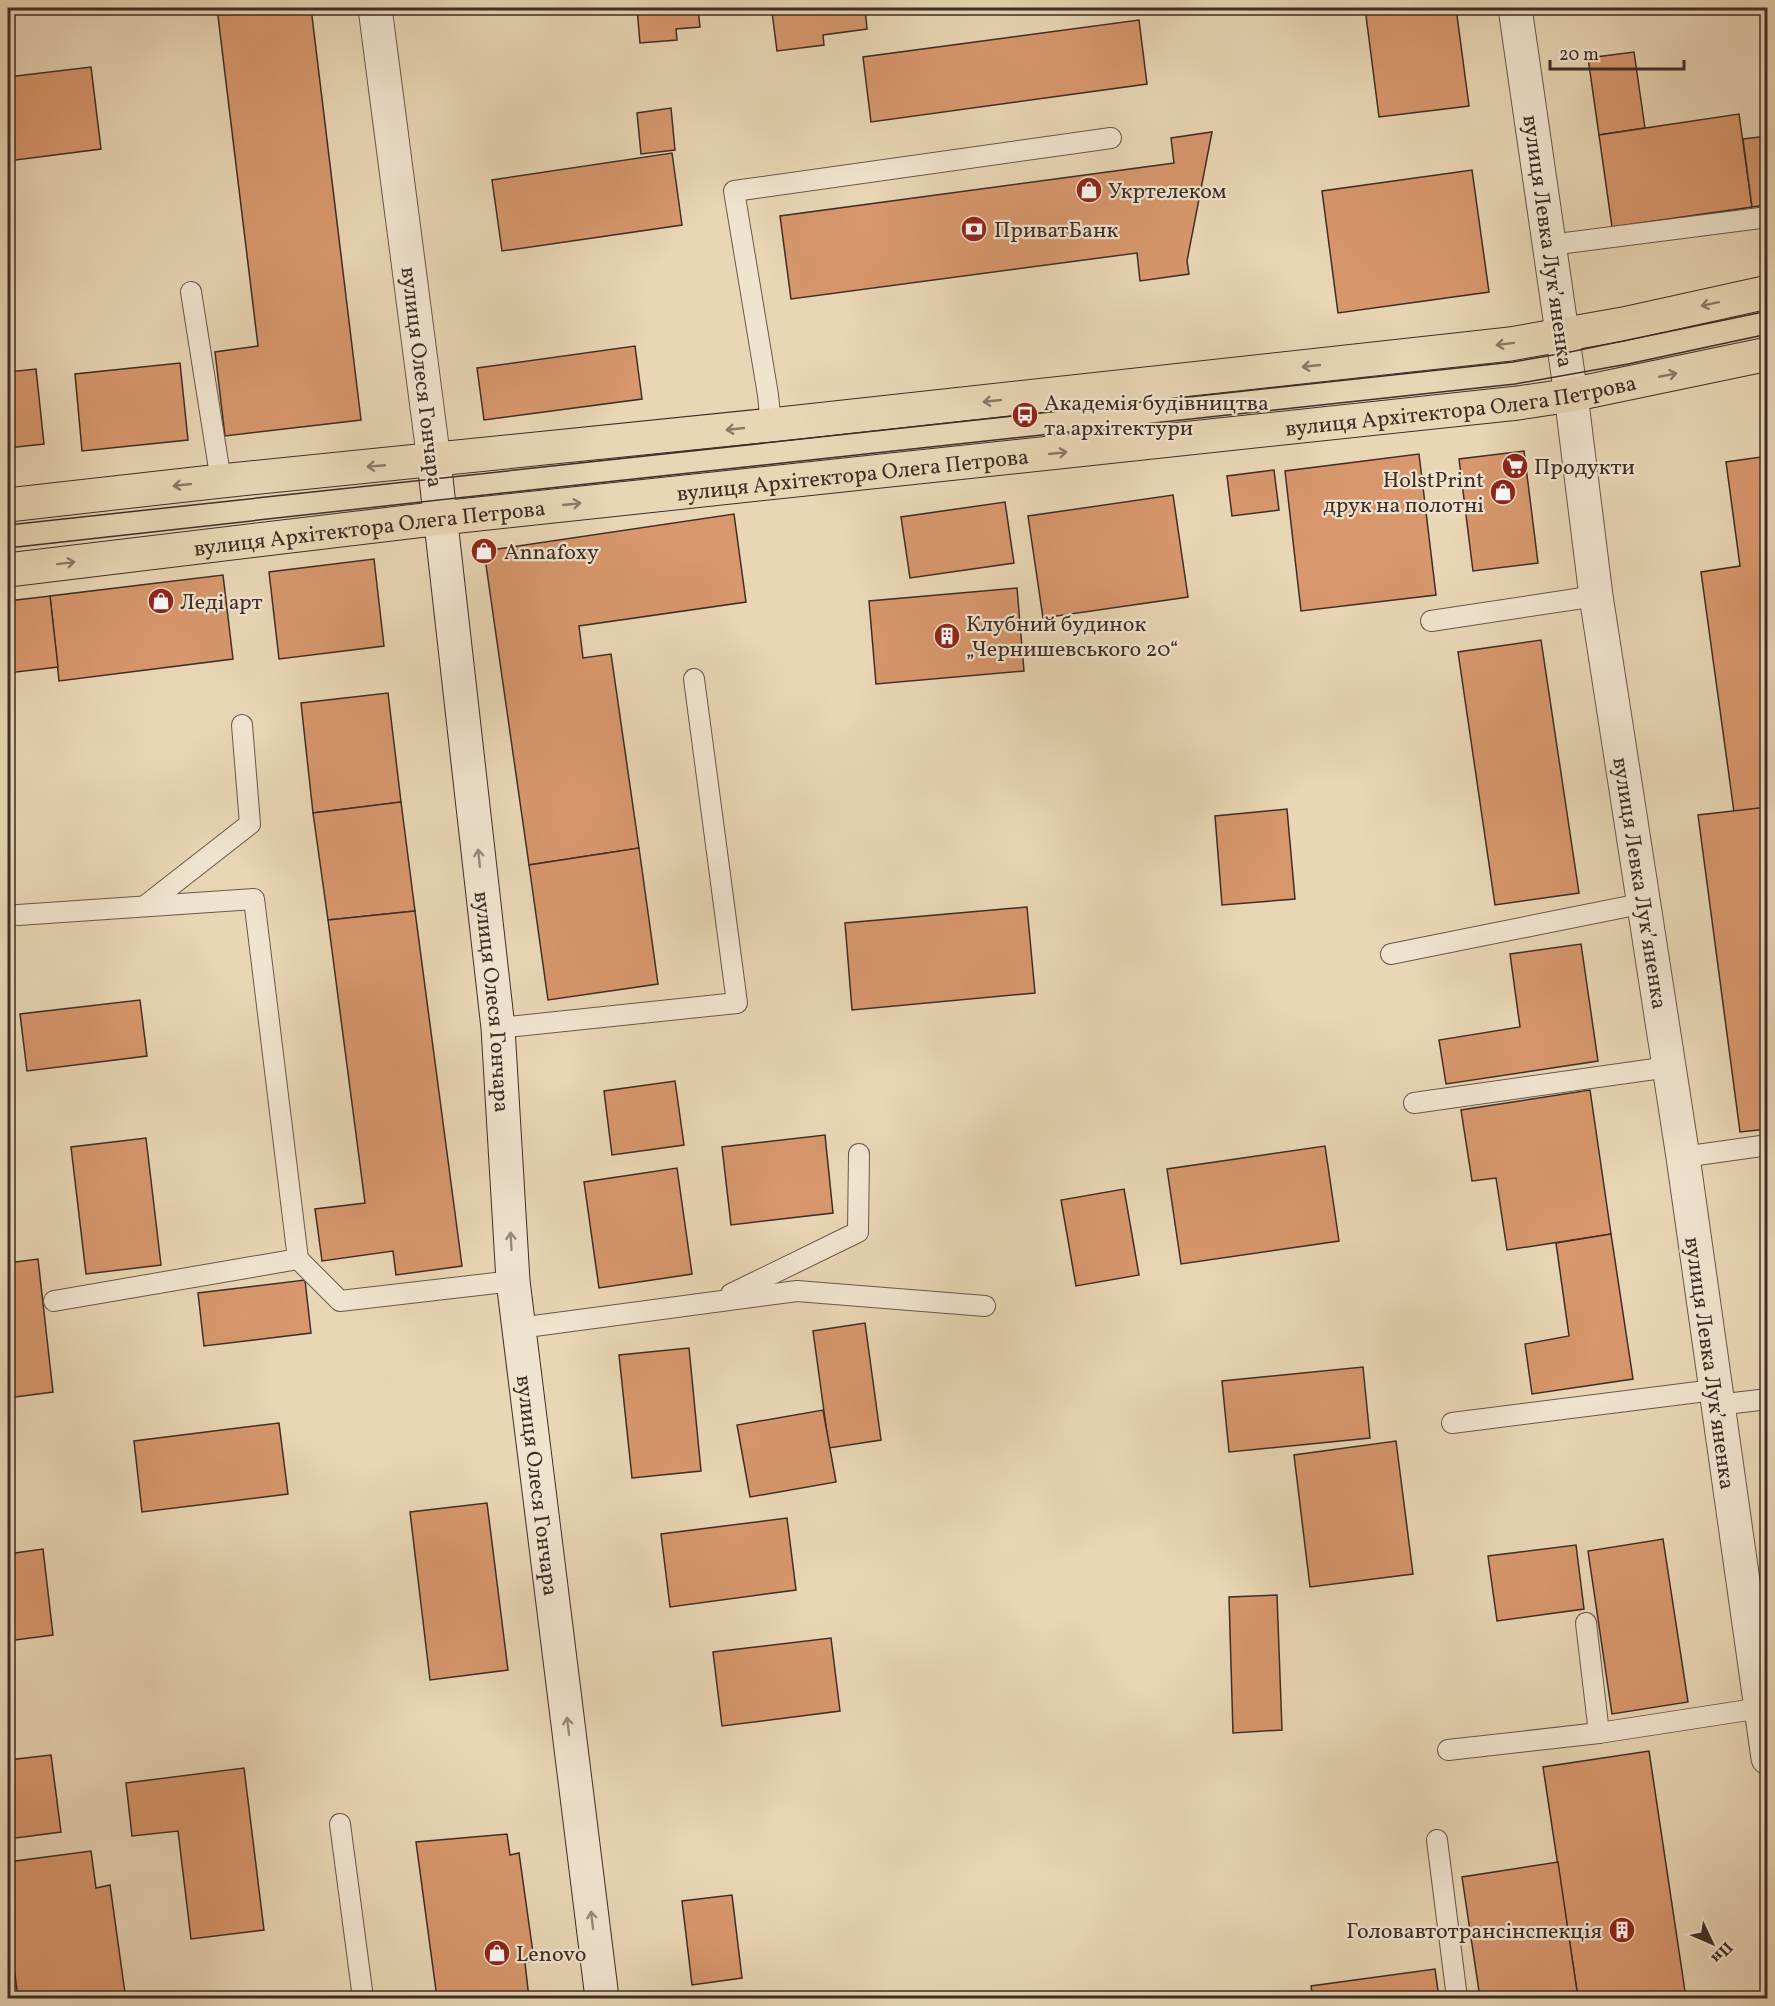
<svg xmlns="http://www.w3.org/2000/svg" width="1775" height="2006" font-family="Vollkorn,serif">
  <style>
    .building { fill: #d8976d; stroke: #3f2d27; stroke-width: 1.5 }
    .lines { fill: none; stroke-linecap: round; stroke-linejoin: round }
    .service-casing { stroke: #6a574a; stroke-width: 22 }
    .minor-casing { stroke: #6a574a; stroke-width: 35 }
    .secondary-casing { stroke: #3f2d27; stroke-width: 35 }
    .primary-casing { stroke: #3f2d27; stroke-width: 35 }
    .service { stroke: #f1e4cf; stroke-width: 20 }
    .minor { stroke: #f1e4cf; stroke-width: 33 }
    .secondary { stroke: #f1e4cf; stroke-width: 33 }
    .primary { stroke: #e9d6b5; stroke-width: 33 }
    .tram { stroke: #3f2d27; stroke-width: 1.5 }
    .oneway { stroke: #8c7967 }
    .oneway2 { stroke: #98887b }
    .labels { text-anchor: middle; stroke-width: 4.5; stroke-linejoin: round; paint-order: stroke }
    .poi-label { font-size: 22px; fill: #3f2d27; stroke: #f1e4cf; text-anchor: start }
    .street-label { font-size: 22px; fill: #3f2d27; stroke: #f1e4cf }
  </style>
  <rect width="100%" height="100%" fill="#e9d6b5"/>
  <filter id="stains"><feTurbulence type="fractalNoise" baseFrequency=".00333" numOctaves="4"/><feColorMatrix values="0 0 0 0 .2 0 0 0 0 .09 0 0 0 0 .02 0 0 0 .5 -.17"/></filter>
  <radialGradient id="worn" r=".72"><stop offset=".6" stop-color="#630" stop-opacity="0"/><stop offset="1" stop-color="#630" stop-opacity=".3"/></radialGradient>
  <g class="building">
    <path d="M 217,8 L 311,8 L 361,420 L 225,436 L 215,352 L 258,346 Z"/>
    <path d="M 456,8 L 486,8 L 456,12 Z"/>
    <path d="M 637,8 L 698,8 L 700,27 L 676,29 L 677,40 L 640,43 Z"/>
    <path d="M 797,8 L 865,8 L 867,29 L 823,35 L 824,45 L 777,51 L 772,12 Z"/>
    <path d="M 1365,8 L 1456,8 L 1469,106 L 1379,117 Z"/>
    <path d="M 1139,20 L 1147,84 L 871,122 L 863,57 Z"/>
    <path d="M 1634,52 L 1645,128 L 1599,135 L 1588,58 Z"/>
    <path d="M 91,67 L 101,149 L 8,161 L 8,77 Z"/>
    <path d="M 671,108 L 675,150 L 641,154 L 637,113 Z"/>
    <path d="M 1739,114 L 1752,207 L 1612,227 L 1599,135 Z"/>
    <path d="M 1212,132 L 1187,261 L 1189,274 L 1140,281 L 1137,253 L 791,299 L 780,216 L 1174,163 L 1171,138 Z"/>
    <path d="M 1768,136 L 1768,205 L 1752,207 L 1743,139 Z"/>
    <path d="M 672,153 L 682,225 L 502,251 L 492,180 Z"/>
    <path d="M 1472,170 L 1489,292 L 1338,313 L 1322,191 Z"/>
    <path d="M 635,346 L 642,399 L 484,420 L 477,368 Z"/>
    <path d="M 180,363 L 188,440 L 82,451 L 75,374 Z"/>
    <path d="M 36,369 L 44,444 L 8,448 L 8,372 Z"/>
    <path d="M 1524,451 L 1538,563 L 1473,571 L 1459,459 Z"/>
    <path d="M 1419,454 L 1436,595 L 1301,611 L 1285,471 Z"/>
    <path d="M 1768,456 L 1768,807 L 1734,812 L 1701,572 L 1740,566 L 1726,462 Z"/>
    <path d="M 1274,470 L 1279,510 L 1232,516 L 1227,476 Z"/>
    <path d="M 1173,495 L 1188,597 L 1043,618 L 1028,516 Z"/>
    <path d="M 1005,502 L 1014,563 L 910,578 L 901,517 Z"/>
    <path d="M 734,514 L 746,602 L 579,626 L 583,658 L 611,654 L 639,848 L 529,865 L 484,551 Z"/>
    <path d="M 374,559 L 384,646 L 279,659 L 269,572 Z"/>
    <path d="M 223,575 L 233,659 L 59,681 L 50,596 Z"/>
    <path d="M 1017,588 L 1024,671 L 876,684 L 869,601 Z"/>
    <path d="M 50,596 L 58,667 L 8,673 L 8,601 Z"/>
    <path d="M 1541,640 L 1579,893 L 1495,905 L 1458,652 Z"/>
    <path d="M 388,693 L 401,802 L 313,813 L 301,703 Z"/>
    <path d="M 401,802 L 415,911 L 328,920 L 313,813 Z"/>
    <path d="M 1768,807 L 1768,1129 L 1740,1132 L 1698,815 Z"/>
    <path d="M 1287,809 L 1295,899 L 1222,905 L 1215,816 Z"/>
    <path d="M 639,848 L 658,984 L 548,1000 L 529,865 Z"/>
    <path d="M 1027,907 L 1035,993 L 852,1010 L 845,923 Z"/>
    <path d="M 415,911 L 462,1266 L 396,1275 L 393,1251 L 322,1261 L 315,1209 L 365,1203 L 328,920 Z"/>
    <path d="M 1581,944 L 1598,1061 L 1446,1084 L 1439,1040 L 1520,1027 L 1510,954 Z"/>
    <path d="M 8,955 L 12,1000 L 8,1000 Z"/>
    <path d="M 140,1000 L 147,1056 L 27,1071 L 20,1014 Z"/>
    <path d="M 675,1081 L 684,1145 L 612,1155 L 604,1091 Z"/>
    <path d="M 1590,1090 L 1611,1234 L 1507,1250 L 1496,1178 L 1472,1181 L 1461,1110 Z"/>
    <path d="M 825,1135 L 833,1213 L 731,1225 L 722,1147 Z"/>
    <path d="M 146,1138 L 161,1265 L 86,1274 L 71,1147 Z"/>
    <path d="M 1325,1146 L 1339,1241 L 1181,1264 L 1167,1169 Z"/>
    <path d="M 677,1168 L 692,1274 L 599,1288 L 584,1182 Z"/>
    <path d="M 1124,1189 L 1139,1275 L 1076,1286 L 1061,1200 Z"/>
    <path d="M 1611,1234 L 1633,1379 L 1532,1394 L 1525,1344 L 1569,1336 L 1556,1243 Z"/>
    <path d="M 38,1259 L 53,1392 L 8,1398 L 8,1263 Z"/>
    <path d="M 305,1280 L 311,1333 L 204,1346 L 198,1293 Z"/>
    <path d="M 865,1323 L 881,1440 L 829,1448 L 813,1331 Z"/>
    <path d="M 689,1348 L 701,1471 L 632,1478 L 619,1355 Z"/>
    <path d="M 1363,1367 L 1370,1438 L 1229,1452 L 1222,1381 Z"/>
    <path d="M 823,1410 L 836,1482 L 750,1497 L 737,1425 Z"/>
    <path d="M 279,1423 L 288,1494 L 142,1512 L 134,1441 Z"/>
    <path d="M 1396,1441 L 1413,1574 L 1310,1587 L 1294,1455 Z"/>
    <path d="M 487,1503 L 508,1670 L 430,1680 L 410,1512 Z"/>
    <path d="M 787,1518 L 796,1590 L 670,1607 L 661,1534 Z"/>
    <path d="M 1663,1539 L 1688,1702 L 1612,1714 L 1588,1551 Z"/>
    <path d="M 1576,1545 L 1584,1609 L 1497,1621 L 1488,1556 Z"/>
    <path d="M 43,1549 L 53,1635 L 8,1641 L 8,1554 Z"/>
    <path d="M 1277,1595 L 1282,1730 L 1233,1733 L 1229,1597 Z"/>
    <path d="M 831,1638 L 840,1711 L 722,1726 L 713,1652 Z"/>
    <path d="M 1649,1751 L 1686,1998 L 1578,1998 L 1543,1767 Z"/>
    <path d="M 51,1755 L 61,1832 L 8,1839 L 8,1760 Z"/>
    <path d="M 244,1768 L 264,1930 L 191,1939 L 178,1831 L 132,1836 L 126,1783 Z"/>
    <path d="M 507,1834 L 510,1855 L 519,1853 L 534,1960 L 525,1963 L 529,1998 L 437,1998 L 416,1842 Z"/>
    <path d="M 91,1851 L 96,1888 L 110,1885 L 125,1993 L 110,1995 L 110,1998 L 18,1998 L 8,1919 L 8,1862 Z"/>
    <path d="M 1558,1862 L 1578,1998 L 1480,1998 L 1462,1877 Z"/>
    <path d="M 732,1895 L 742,1978 L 692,1985 L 682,1901 Z"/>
    <path d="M 1435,1969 L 1439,1998 L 1313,1998 L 1311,1986 Z"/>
  </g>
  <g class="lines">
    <defs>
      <g id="service">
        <path d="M 1550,245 L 1768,217"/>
        <path d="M 191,292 L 221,481"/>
        <path d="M 771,425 L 768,395 L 734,191 L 1111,138"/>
        <path d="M 1431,621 L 1596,596"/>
        <path d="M 145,906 L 250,824 L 242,725"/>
        <path d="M 18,915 L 254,899 L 298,1259"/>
        <path d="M 1391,954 L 1645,903"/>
        <path d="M 498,1028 L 737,1003 L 694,679"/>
        <path d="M 1414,1103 L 1669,1067"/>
        <path d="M 1683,1157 L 1768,1145"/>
        <path d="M 731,1294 L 858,1232 L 859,1154"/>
        <path d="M 54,1301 L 298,1259 L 340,1301 L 513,1281"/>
        <path d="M 519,1328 L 797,1291 L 985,1306"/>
        <path d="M 1717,1405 L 1768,1399"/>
        <path d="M 1452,1423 L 1714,1390"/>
        <path d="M 1586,1623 L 1599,1733"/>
        <path d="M 1448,1750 L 1599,1733 L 1761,1708"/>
        <path d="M 340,1824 L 363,1998"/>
        <path d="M 1437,1840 L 1457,1998"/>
      </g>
      <g id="minor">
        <path d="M 375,8 L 434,461"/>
        <path d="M 1515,8 L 1571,395 L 1596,596 L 1683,1157 L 1768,1758"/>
      </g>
      <g id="secondary">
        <path id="s1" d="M 434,461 L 498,1028 L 513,1281 L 602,1998"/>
      </g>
      <g id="primary">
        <path d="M 8,505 L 221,481 L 771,425 L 1510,344 L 1623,324 L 1768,292"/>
        <path id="s2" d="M 8,570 L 441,518 L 1518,403 L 1571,395 L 1768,354"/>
      </g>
    </defs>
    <use href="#service" class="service-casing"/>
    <use href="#minor" class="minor-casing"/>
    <use href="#secondary" class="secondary-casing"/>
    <use href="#primary" class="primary-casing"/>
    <use href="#service" class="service"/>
    <use href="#minor" class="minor"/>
    <use href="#secondary" class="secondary"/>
    <use href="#primary" class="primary"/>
    <g class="tram">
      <path d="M 8,525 L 1513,362 L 1565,353 L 1768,311"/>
      <path d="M 8,548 L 439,500 L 1515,384 L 1628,364 L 1768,334"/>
    </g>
  </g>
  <defs><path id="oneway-shaft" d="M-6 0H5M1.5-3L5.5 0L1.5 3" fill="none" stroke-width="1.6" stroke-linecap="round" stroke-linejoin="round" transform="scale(1.5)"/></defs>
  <g class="oneway">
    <use href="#oneway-shaft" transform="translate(1710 304) rotate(168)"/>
    <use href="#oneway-shaft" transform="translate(1505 344) rotate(173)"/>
    <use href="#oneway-shaft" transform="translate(1311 366) rotate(174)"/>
    <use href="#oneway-shaft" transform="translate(1668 375) rotate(-11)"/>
    <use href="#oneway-shaft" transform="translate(992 401) rotate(174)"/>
    <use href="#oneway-shaft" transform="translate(735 429) rotate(174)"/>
    <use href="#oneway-shaft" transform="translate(1058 453) rotate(-6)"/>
    <use href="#oneway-shaft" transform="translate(376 466) rotate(175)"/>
    <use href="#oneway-shaft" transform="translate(182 485) rotate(174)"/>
    <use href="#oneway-shaft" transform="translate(572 504) rotate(-6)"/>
    <use href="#oneway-shaft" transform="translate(66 563) rotate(-7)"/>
  </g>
  <g class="oneway2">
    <use href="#oneway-shaft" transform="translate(479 858) rotate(-96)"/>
    <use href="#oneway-shaft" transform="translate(511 1241) rotate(-93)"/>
    <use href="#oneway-shaft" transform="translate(568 1726) rotate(-97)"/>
    <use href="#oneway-shaft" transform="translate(592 1920) rotate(-97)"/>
  </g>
  <defs>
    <symbol id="shop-disc" viewBox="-11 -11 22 22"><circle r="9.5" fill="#8f2418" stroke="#f1e4cf"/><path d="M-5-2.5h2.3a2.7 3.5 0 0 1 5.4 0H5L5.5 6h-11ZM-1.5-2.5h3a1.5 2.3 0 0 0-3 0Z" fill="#fff"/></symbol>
    <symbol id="bank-disc" viewBox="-11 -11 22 22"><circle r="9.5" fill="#8f2418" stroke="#f1e4cf"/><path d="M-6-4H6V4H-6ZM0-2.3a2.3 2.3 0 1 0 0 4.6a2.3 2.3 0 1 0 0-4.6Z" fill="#fff"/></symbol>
    <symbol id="bus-disc" viewBox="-11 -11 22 22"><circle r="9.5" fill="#8f2418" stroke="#f1e4cf"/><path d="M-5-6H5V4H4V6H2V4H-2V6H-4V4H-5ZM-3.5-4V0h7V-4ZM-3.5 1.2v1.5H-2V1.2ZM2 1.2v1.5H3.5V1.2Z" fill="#fff"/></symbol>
    <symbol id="supermarket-disc" viewBox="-11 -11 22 22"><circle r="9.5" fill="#8f2418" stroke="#f1e4cf"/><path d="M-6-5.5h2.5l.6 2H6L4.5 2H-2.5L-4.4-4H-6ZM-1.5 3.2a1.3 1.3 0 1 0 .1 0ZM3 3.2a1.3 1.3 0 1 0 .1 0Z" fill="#fff"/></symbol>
    <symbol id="building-disc" viewBox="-11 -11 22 22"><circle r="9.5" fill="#8f2418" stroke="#f1e4cf"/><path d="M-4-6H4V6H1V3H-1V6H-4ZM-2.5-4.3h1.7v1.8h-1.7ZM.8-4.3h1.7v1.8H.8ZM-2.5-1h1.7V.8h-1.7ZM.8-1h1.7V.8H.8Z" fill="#fff"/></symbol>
  </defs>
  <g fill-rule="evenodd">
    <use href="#shop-disc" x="1074" y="175" width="30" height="30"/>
    <use href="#bank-disc" x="959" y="214" width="30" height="30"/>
    <use href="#bus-disc" x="1010" y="400" width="30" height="30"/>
    <use href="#supermarket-disc" x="1500" y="451" width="30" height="30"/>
    <use href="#shop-disc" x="1488" y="477" width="30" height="30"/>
    <use href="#shop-disc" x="469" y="536" width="30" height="30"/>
    <use href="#shop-disc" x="146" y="586" width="30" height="30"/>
    <use href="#building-disc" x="932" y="621" width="30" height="30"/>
    <use href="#building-disc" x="1607" y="1915" width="30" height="30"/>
    <use href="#shop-disc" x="482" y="1938" width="30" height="30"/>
  </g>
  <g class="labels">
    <g class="poi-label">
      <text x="1108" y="198">Укртелеком</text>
      <text x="994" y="237">ПриватБанк</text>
      <text x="1044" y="410">Академія будівництва<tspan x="1044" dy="25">та архітектури</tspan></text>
      <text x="1534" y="474">Продукти</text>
      <text x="1484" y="487" text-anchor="end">HolstPrint<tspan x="1484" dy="25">друк на полотні</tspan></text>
      <text x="504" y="559">Annafoxy</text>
      <text x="180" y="609">Леді арт</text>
      <text x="966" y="631">Клубний будинок<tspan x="966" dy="25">„Чернишевського 20“</tspan></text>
      <text x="1602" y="1938" text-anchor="end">Головавтотрансінспекція</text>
      <text x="516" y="1961">Lenovo</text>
    </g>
    <g class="street-label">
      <text transform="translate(1549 241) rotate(82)" y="8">вулиця Левка Лукʼяненка</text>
      <text transform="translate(423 377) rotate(83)" y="8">вулиця Олеся Гончара</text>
      <text dy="8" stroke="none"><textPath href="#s2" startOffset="1462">вулиця Архітектора Олега Петрова</textPath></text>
      <text dy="8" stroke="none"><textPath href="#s2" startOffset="850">вулиця Архітектора Олега Петрова</textPath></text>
      <text dy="8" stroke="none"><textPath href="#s2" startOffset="364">вулиця Архітектора Олега Петрова</textPath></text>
      <text transform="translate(1641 883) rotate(81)" y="8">вулиця Левка Лукʼяненка</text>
      <text dy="8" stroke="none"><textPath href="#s1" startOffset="544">вулиця Олеся Гончара</textPath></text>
      <text transform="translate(1711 1363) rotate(82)" y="8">вулиця Левка Лукʼяненка</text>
      <text dy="8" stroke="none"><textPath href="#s1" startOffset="1030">вулиця Олеся Гончара</textPath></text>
    </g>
  </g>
  <rect width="1775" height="2006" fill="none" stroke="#e9d6b5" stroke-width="30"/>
  <rect x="9" y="9" width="1757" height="1988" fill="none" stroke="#3f2d27" stroke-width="3"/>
  <rect x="15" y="15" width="1745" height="1976" fill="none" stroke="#3f2d27" stroke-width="1.5"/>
  <g transform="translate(1712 1943) rotate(134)" stroke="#f1e4cf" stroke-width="4.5" paint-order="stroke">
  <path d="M0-4.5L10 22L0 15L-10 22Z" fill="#3f2d27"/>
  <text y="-9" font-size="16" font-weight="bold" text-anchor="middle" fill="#3f2d27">Пн</text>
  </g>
  <path d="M1550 60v9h134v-9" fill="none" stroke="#3f2d27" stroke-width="3"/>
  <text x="1559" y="60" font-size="18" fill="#3f2d27" stroke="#f1e4cf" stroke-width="4.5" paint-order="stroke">20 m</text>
  <rect width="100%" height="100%" filter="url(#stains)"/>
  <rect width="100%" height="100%" fill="url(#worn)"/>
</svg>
